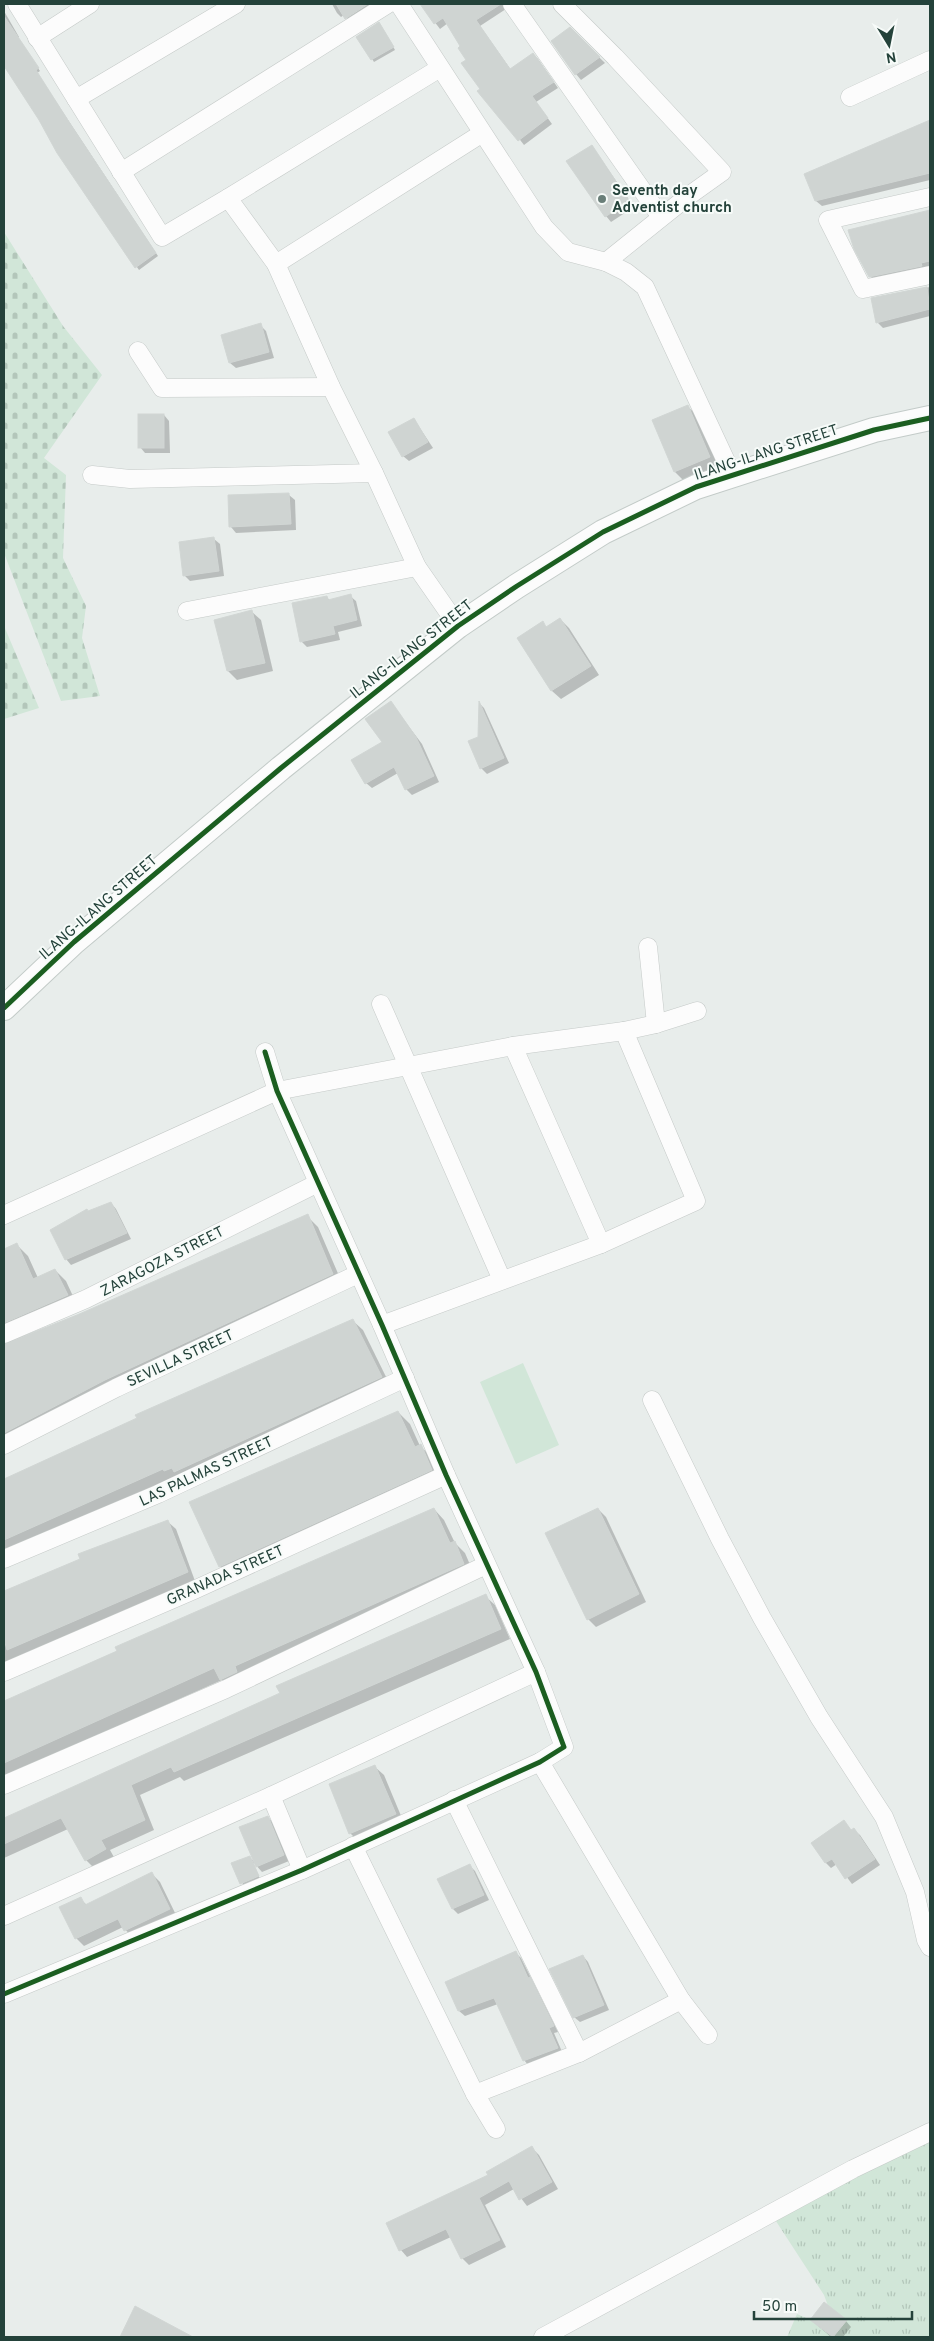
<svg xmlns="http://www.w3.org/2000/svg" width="934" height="2341" font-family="Overpass,sans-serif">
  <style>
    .grass { fill: url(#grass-tufts) }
    .cemetery { fill: url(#cemetery-stones) }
    .pitch { fill: #d1e6d8 }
    .shadow { fill: #0003 }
    .building { fill: #cfd4d2; stroke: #d1d6d4 }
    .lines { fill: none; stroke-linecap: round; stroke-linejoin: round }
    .street-casing { stroke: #c5cac8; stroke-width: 19 }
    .secondary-casing { stroke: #c3cbc8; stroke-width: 26 }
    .street { stroke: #fcfcfc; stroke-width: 18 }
    .secondary { stroke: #fcfcfc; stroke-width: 24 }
    .cycleway-casing { stroke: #f7fbf9; stroke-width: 8 }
    .cycleway { stroke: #1b5e20; stroke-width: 5 }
    .poi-dot { fill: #697e78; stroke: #f7fbf9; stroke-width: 2 }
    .labels { text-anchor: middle; stroke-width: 4; stroke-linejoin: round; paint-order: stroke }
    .poi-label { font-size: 15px; font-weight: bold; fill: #24423a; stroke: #f7fbf9; text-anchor: start }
    .street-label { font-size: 15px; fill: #24423a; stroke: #f7fbf9 }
  </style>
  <defs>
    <pattern id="grass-tufts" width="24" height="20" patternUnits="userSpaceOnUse" patternTransform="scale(1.25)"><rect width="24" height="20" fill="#d1e6d8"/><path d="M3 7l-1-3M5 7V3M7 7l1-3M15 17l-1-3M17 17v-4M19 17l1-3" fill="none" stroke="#b3c6ba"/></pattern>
    <pattern id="cemetery-stones" width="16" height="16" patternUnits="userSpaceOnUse" patternTransform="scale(1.25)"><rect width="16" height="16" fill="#d1e6d8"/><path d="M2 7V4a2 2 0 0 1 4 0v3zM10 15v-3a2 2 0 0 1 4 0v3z" fill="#b3c6ba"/></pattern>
  </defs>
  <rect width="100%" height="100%" fill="#e8edeb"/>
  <path class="grass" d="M 930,2131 L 930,2337 L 787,2337 L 797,2314 L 820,2324 L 831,2314 L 824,2295 L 772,2215 Z"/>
  <g class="cemetery">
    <path d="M 4,232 L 63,326 L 102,375 L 44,458 L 66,475 L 63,558 L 86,606 L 82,638 L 100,696 L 61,701 L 4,553 Z"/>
    <path d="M 4,626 L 39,708 L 4,719 Z"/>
  </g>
  <path class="pitch" d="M 523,1363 L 559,1445 L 516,1464 L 480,1382 Z"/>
  <g class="shadow">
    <path d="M 332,4 L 368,4 L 371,8 L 349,21 L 344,15 L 341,17 L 337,13 Z"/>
    <path d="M 421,4 L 505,4 L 506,9 L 480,26 L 511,70 L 533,54 L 538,59 L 558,88 L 536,102 L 552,124 L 524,145 L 481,89 L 462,47 L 448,23 L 440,29 Z"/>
    <path d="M 4,11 L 19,37 L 17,38 L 40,71 L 37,73 L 158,256 L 139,270 L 58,153 L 40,120 L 4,63 Z"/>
    <path d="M 381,26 L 395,50 L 374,62 L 358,37 Z"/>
    <path d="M 570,29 L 605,63 L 581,80 L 576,74 Z"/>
    <path d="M 930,121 L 930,180 L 822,206 L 816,201 L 806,175 Z"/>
    <path d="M 592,146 L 634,207 L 611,222 L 606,216 Z"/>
    <path d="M 930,212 L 930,271 L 876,282 L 870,276 L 850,231 Z"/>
    <path d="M 930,287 L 930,316 L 883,328 L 877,322 L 872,299 Z"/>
    <path d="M 260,325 L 266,331 L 274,358 L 236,368 L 230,363 L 223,336 Z"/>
    <path d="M 688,407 L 697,415 L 718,466 L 683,480 L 675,472 Z"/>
    <path d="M 164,415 L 169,421 L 170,453 L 145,453 L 140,447 Z"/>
    <path d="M 414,419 L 433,448 L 409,461 L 403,456 Z"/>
    <path d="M 289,495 L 295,500 L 296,530 L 236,533 L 231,527 Z"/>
    <path d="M 214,539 L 220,544 L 224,576 L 190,581 L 184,575 Z"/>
    <path d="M 350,596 L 356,601 L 362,626 L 338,632 L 340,640 L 307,647 L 301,641 L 327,597 L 330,601 Z"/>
    <path d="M 252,612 L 261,620 L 273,671 L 237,680 L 228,671 L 216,620 Z"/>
    <path d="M 560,619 L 569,628 L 599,675 L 561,699 L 552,691 L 519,638 L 542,623 L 547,628 Z"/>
    <path d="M 391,703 L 422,744 L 439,782 L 412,795 L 406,789 L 398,773 L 372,788 L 366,783 L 383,743 Z"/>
    <path d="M 480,704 L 484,708 L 509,763 L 487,774 L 481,768 Z"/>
    <path d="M 111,1203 L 116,1209 L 131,1239 L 71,1265 L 66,1259 L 89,1212 Z"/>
    <path d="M 307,1216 L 318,1227 L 343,1285 L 4,1453 L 4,1345 L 77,1316 Z"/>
    <path d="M 17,1245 L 28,1256 L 38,1278 L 55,1270 L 66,1281 L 78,1307 L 10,1335 L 4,1344 L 4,1250 Z"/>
    <path d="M 353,1321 L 363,1330 L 391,1387 L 4,1553 L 4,1480 Z"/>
    <path d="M 398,1412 L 410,1424 L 420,1446 L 433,1458 L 443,1481 L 232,1578 L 220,1566 Z"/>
    <path d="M 434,1509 L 444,1520 L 455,1543 L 465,1553 L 474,1574 L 231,1690 L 222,1680 L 4,1777 L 4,1702 Z"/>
    <path d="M 598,1509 L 606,1517 L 646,1602 L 596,1627 L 588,1619 Z"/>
    <path d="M 167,1521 L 176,1529 L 195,1581 L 4,1664 L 4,1594 Z"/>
    <path d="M 485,1596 L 495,1605 L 510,1639 L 184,1781 L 180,1777 L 140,1795 L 154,1830 L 110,1850 L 115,1859 L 96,1870 L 86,1860 L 68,1829 L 4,1858 L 4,1820 L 281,1694 Z"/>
    <path d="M 375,1767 L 384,1775 L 404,1823 L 359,1842 L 350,1833 Z"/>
    <path d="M 268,1817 L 273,1823 L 289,1861 L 262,1872 L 253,1862 L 260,1879 L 244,1886 L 233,1864 L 249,1857 L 256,1863 Z"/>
    <path d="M 844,1822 L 852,1831 L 854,1830 L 860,1835 L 880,1865 L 852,1884 L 837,1864 L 831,1868 L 825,1862 Z"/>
    <path d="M 469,1865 L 475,1871 L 489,1900 L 458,1914 L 453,1909 L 439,1879 Z"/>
    <path d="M 152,1874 L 160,1882 L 177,1917 L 133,1938 L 123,1927 L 84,1946 L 76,1938 L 80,1899 L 87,1905 Z"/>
    <path d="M 516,1953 L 521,1958 L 558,2032 L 554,2033 L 563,2054 L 529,2066 L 524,2060 L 498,2004 L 465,2016 L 459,2011 L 447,1983 Z"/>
    <path d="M 583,1956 L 588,1962 L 609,2010 L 580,2022 L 574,2017 Z"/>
    <path d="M 532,2148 L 539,2155 L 558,2189 L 527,2206 L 514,2189 L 485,2205 L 506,2247 L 469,2265 L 462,2258 L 451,2237 L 407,2257 L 401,2250 L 388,2224 L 490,2175 Z"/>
    <path d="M 136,2308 L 180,2336 L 180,2337 L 122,2337 Z"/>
    <path d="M 811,2320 L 846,2321 L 851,2327 L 843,2337 L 831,2337 Z"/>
  </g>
  <g class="building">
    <path d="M 336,4 L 368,4 L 345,19 Z"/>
    <path d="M 420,4 L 501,4 L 476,20 L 510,69 L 533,53 L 554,82 L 532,96 L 548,118 L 518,141 L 477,91 L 480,89 L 461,63 L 466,60 L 458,48 L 460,46 L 443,18 L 434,24 Z"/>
    <path d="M 4,16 L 39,68 L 36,70 L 71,125 L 156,253 L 135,268 L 57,153 L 39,120 L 4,66 Z"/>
    <path d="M 379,22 L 394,47 L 371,60 L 356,37 Z"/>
    <path d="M 570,27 L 600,57 L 575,75 L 551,41 Z"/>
    <path d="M 930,120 L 930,173 L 815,201 L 804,174 Z"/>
    <path d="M 592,145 L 629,201 L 605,217 L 566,161 Z"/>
    <path d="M 930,210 L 930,261 L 921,263 L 922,266 L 869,277 L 854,249 L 848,230 Z"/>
    <path d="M 927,287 L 930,309 L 876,323 L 871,298 Z"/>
    <path d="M 261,323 L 269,352 L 229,363 L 221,335 Z"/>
    <path d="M 688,405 L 710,457 L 674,472 L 652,420 Z"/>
    <rect x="138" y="414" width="26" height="34"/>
    <path d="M 414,418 L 428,442 L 402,457 L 388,432 Z"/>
    <path d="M 289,493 L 291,524 L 229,527 L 228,495 Z"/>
    <path d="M 214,537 L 219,571 L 183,576 L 179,542 Z"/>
    <path d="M 351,594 L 357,620 L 333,626 L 335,634 L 300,642 L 292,603 L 327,596 L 328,600 Z"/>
    <path d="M 252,610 L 265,663 L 227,671 L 214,620 Z"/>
    <path d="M 560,618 L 591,666 L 551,691 L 517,638 L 543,621 L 546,627 Z"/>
    <path d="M 391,701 L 416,737 L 434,776 L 405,790 L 394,767 L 365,784 L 351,760 L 382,742 L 365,719 Z"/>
    <path d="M 479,701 L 504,758 L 480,769 L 468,741 L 478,737 Z"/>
    <path d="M 111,1202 L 127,1233 L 65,1260 L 50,1230 L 87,1209 L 88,1211 Z"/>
    <path d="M 308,1214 L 333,1274 L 105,1380 L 4,1433 L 4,1344 L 77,1315 Z"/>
    <path d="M 17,1243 L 33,1279 L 55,1269 L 68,1295 L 4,1323 L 4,1249 Z"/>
    <path d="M 353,1319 L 382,1377 L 174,1472 L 172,1468 L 164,1471 L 163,1469 L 4,1540 L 4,1479 L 137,1418 L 135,1415 Z"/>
    <path d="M 398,1411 L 415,1447 L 421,1444 L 432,1470 L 219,1567 L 189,1502 Z"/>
    <path d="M 434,1508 L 450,1543 L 455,1541 L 464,1564 L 235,1666 L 237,1672 L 220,1680 L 214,1668 L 4,1763 L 4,1701 L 117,1651 L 115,1647 Z"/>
    <path d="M 598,1508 L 639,1594 L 587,1620 L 545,1533 Z"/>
    <path d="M 168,1520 L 188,1572 L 7,1650 L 4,1639 L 4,1591 L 80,1559 L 78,1554 Z"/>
    <path d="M 486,1594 L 501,1629 L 174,1772 L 171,1767 L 131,1785 L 145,1820 L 101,1840 L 106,1849 L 85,1861 L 61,1818 L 4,1844 L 4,1818 L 280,1693 L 276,1686 Z"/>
    <path d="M 375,1765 L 396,1814 L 349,1834 L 329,1784 Z"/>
    <path d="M 268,1816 L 284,1855 L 256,1867 L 239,1827 Z"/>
    <path d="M 844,1820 L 851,1830 L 854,1828 L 875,1859 L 845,1879 L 832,1859 L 825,1863 L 811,1843 Z"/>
    <path d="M 250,1856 L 259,1876 L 240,1884 L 231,1863 Z"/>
    <path d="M 470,1864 L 484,1895 L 452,1909 L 437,1879 Z"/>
    <path d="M 152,1872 L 170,1909 L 124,1931 L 118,1919 L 75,1939 L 59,1907 L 81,1897 L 85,1905 Z"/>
    <path d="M 516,1951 L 528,1978 L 530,1977 L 554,2026 L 549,2028 L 558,2048 L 523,2061 L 494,1998 L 458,2011 L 445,1982 Z"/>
    <path d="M 583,1955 L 604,2005 L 573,2018 L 549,1969 Z"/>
    <path d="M 532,2146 L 552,2182 L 519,2200 L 509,2181 L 479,2198 L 500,2240 L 461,2259 L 446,2229 L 399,2251 L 386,2223 L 488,2175 L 486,2172 Z"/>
    <path d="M 824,2302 L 847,2320 L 833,2337 L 810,2320 Z"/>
    <path d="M 135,2306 L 193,2337 L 120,2337 Z"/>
  </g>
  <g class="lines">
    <defs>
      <g id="street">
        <path d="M 17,4 L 162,237 L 228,198 L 440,68"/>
        <path d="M 399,4 L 544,227 L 568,252 L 606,262"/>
        <path d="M 512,4 L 661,217"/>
        <path d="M 562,4 L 615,57 L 722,172 L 687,197 L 606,262 L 626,272 L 645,287 L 732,474"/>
        <path d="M 37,38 L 90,4"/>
        <path d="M 850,97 L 930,60"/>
        <path d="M 76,99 L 236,4"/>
        <path d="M 121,172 L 388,4"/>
        <path d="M 930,197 L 828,220 L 863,289 L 930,275"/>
        <path d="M 228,198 L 276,264 L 331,387 L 374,473 L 417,567 L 458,626"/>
        <path d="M 276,264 L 481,134"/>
        <path d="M 138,351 L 162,388 L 331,387"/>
        <path d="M 92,475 L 130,479 L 374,473"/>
        <path d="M 187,611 L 417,567"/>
        <path d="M 648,947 L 656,1024"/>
        <path d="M 381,1004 L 502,1280"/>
        <path d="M 513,1046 L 601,1244"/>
        <path d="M 4,1215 L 277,1091 L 513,1046 L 624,1031 L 656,1024 L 697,1011"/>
        <path d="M 382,1325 L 601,1244 L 696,1201 L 624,1031"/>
        <path d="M 4,1334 L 86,1299 L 318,1183"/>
        <path d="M 652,1400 L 720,1539 L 762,1618 L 819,1717 L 884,1817 L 915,1892 L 926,1940 L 930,1947"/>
        <path d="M 4,1445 L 116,1388 L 358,1274"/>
        <path d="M 4,1559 L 158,1494 L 405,1378"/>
        <path d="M 4,1672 L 194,1590 L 446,1475"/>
        <path d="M 540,1762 L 681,2000 L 708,2035"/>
        <path d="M 4,1785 L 226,1689 L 486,1565"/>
        <path d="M 271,1796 L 302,1870"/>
        <path d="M 454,1800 L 579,2053"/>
        <path d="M 353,1846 L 475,2094 L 496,2129"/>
        <path d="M 4,1916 L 271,1796 L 536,1672"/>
        <path d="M 4,1994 L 302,1870 L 540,1762 L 564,1747 L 536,1672 L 446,1475 L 382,1325 L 277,1091 L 265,1052"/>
        <path d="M 475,2094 L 579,2053 L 681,2000"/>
        <path d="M 543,2337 L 853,2169 L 930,2132"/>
      </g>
      <path id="secondary" d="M 4,1008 L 74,942 L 281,768 L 458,626 L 517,586 L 603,532 L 696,487 L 874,430 L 930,418"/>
    </defs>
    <use href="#street" class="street-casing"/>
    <use href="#secondary" class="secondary-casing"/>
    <use href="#street" class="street"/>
    <use href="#secondary" class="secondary"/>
    <defs>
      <g id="cycleway">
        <path d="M 4,1008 L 74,942 L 281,768 L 458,626 L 517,586 L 603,532 L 696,487 L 874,430 L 930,418"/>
        <path d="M 4,1994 L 302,1870 L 540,1762 L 564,1747 L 536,1672 L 446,1475 L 382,1325 L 277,1091 L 265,1052"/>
      </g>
    </defs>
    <use href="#cycleway" class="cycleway-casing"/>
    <use href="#cycleway" class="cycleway"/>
  </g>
  <circle class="poi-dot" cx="602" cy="199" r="5"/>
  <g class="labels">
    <g class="poi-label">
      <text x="612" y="195">Seventh day<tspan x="612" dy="17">Adventist church</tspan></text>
    </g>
    <g class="street-label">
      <text transform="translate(766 452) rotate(-18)" y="5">ILANG-ILANG STREET</text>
      <text transform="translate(411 649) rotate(-38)" y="5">ILANG-ILANG STREET</text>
      <text transform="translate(98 907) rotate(-41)" y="5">ILANG-ILANG STREET</text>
      <text transform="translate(162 1261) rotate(-27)" y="5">ZARAGOZA STREET</text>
      <text transform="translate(180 1358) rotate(-25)" y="5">SEVILLA STREET</text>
      <text transform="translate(206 1471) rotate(-25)" y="5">LAS PALMAS STREET</text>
      <text transform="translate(225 1575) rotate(-24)" y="5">GRANADA STREET</text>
    </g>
  </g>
  <rect width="934" height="2341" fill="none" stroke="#24423a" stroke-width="10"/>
  <g transform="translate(889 45) rotate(170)" stroke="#f7fbf9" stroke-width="4" paint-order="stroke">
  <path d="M0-4L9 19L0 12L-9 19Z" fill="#24423a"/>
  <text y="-8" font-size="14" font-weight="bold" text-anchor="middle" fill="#24423a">N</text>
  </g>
  <path d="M754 2311v8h158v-8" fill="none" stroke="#24423a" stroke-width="2.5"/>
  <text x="762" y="2311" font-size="15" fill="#24423a" stroke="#f7fbf9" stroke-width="4" paint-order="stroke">50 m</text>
</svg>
